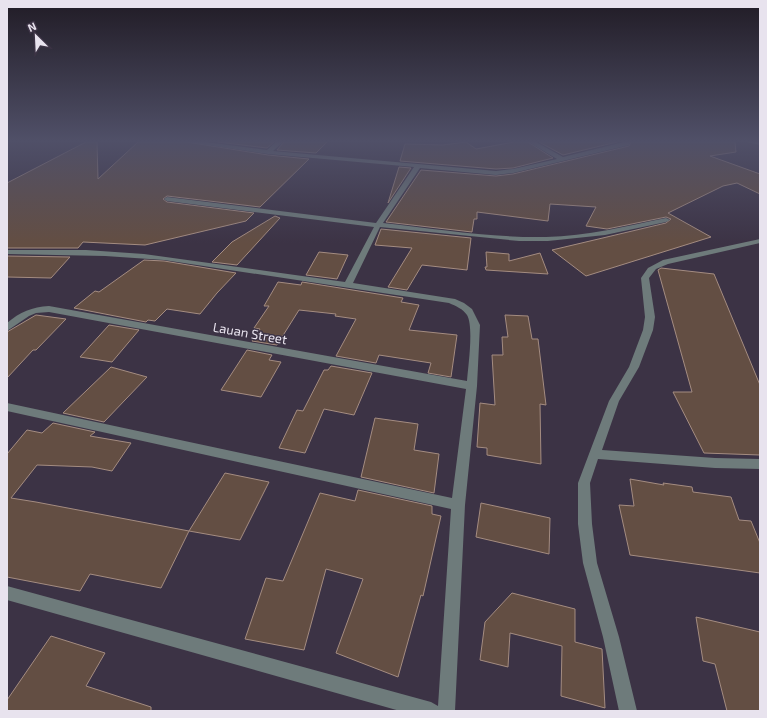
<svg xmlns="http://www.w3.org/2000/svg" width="767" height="718" font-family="'Exo 2',sans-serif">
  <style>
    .building { fill: #634e43; stroke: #a48c81 }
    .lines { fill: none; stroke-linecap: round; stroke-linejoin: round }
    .minor { fill: #6e7b7b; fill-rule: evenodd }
    .labels { text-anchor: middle; stroke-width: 3; stroke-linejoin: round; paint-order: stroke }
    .street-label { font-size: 13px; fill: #e8e3ee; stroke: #3c3345 }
  </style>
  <rect width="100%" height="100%" fill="#3c3345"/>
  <g class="building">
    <path d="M 86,142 L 97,142 L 98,179 L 138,142 L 187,142 L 268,155 L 309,159 L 260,207 L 167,196 L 163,199 L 167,202 L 254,213 L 246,221 L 145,245 L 83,242 L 78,248 L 7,248 L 7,183 Z"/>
    <path d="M 218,142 L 274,142 L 267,148 Z"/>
    <path d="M 284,142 L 327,142 L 316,153 L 277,150 Z"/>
    <path d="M 466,142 L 476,149 L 514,142 L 528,142 L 553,158 L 513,168 L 496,169 L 400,161 L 405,144 L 443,145 Z"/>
    <path d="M 539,142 L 617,142 L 563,155 Z"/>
    <path d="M 631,142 L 735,142 L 736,152 L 710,156 L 760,174 L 760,194 L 737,183 L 723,186 L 668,213 L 711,237 L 586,276 L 552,250 L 666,223 L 671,219 L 666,217 L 607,229 L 586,226 L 596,207 L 550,204 L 548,221 L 477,212 L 477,219 L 474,219 L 472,232 L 386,222 L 421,170 L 496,176 L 513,174 L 629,146 Z"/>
    <path d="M 399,167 L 411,168 L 388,203 Z"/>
    <path d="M 275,216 L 280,218 L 237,265 L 212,262 L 232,242 Z"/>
    <path d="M 381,229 L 471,238 L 467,270 L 422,265 L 407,290 L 388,287 L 412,248 L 375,245 Z"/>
    <path d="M 319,252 L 348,255 L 337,279 L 306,275 Z"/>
    <path d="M 486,252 L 509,254 L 509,261 L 540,253 L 548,274 L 486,270 L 485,267 L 487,267 Z"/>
    <path d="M 7,256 L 70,257 L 51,278 L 7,277 Z"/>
    <path d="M 144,260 L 164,261 L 236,273 L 217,293 L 200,314 L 167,309 L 155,321 L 148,320 L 146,322 L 74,308 L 95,291 L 99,292 Z"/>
    <path d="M 661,268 L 714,274 L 760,385 L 760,455 L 704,453 L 673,392 L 692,392 L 658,270 Z"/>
    <path d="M 278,282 L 301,285 L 302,282 L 403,298 L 401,302 L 419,305 L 409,330 L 457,335 L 451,377 L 428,373 L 431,363 L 379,355 L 376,363 L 336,356 L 356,319 L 335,316 L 336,314 L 299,310 L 277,345 L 252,341 L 260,329 L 254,328 L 269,306 L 264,306 Z"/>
    <path d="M 36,315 L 66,319 L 36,350 L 33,350 L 7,378 L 7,332 Z"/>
    <path d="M 505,315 L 528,316 L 532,339 L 538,339 L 546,405 L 540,404 L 541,464 L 487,455 L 487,448 L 477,447 L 480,403 L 495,405 L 492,355 L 503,355 L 502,337 L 508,337 Z"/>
    <path d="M 109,325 L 139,330 L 112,362 L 80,357 Z"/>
    <path d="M 247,350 L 272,355 L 269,360 L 281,362 L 261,397 L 221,390 Z"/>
    <path d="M 331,366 L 372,373 L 354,415 L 324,409 L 305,453 L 279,448 L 297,410 L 303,411 L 324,370 L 328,370 Z"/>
    <path d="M 111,367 L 147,377 L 104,422 L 63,413 Z"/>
    <path d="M 375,418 L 418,424 L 414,450 L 439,454 L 434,493 L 361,477 Z"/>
    <path d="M 53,423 L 95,432 L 90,436 L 131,443 L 112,471 L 92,467 L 37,465 L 11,498 L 36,502 L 189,531 L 161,588 L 90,574 L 80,591 L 7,577 L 7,454 L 27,430 L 42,433 Z"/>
    <path d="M 225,473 L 269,482 L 240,540 L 189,531 Z"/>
    <path d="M 630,479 L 664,485 L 663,483 L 692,487 L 693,492 L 731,497 L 739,520 L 751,521 L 760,543 L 760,573 L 630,555 L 619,505 L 634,506 Z"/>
    <path d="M 358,490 L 432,506 L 432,514 L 441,516 L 423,596 L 421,595 L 398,677 L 336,653 L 363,579 L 326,569 L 304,650 L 245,639 L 266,578 L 283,581 L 320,493 L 355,501 Z"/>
    <path d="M 481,503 L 550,518 L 549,554 L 476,537 Z"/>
    <path d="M 512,593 L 575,609 L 575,642 L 602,649 L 605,708 L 561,696 L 562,646 L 510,633 L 508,667 L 480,660 L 485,622 Z"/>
    <path d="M 696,617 L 760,632 L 760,711 L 727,711 L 715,664 L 703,661 Z"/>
    <path d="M 51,636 L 105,653 L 86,686 L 151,707 L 151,711 L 7,711 L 7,700 Z"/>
  </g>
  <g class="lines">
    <g class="minor">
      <path d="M 188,142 L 205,142 L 267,150 L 276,142 L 283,142 L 273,151 L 496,171 L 513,169 L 557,159 L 529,142 L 536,142 L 563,157 L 624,142 L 630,142 L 629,145 L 513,173 L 496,175 L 420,168 L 383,223 C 437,229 492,238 546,237 C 587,236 627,226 666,218 L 670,220 L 666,222 L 605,235 L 548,241 L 519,241 L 380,227 L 353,283 L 455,299 L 464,303 L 472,309 L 480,325 L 477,386 L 465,505 L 455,711 L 400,711 L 7,600 L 7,586 L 431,702 L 438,706 L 451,509 L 7,411 L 7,403 L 452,498 L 466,389 L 49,312 L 36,313 L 29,316 L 7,331 L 7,323 C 20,312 32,307 49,306 L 467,381 C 468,367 474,327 467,315 C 463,309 456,306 449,303 L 164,260 L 105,256 L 7,254 L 7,250 L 86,250 L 144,254 L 345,282 L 374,227 L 167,201 L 164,199 L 167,197 L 376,223 L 414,167 L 268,154 Z"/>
      <path d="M 747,142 L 760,142 L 760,145 Z"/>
      <path d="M 760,239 L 760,243 L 668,264 L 656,269 L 649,278 L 655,317 L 653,330 L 639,367 L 619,401 L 602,450 L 715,458 L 760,459 L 760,469 L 715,468 L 598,459 L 590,483 L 592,524 L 597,563 L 619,637 L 637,711 L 619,711 L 603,637 L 583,563 L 578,524 L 578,483 L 609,401 L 629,367 L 643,330 L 645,317 L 641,278 L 648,268 L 663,260 Z"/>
    </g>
  </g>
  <linearGradient id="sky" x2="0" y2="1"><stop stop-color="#211c26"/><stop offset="0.58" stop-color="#505068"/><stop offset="1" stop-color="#505068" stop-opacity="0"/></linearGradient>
  <rect width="767" height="243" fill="url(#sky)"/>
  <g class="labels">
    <g class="street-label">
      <text transform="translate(250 333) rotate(10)" y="5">Lauan Street</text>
    </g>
  </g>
  <rect width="767" height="718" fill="none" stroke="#e8e3ee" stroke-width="16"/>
  <g transform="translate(36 36) rotate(336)" stroke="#3c3345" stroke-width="3" paint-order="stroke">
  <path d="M0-3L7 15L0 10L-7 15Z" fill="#e8e3ee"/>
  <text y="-6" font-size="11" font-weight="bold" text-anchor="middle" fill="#e8e3ee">N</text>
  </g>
</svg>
